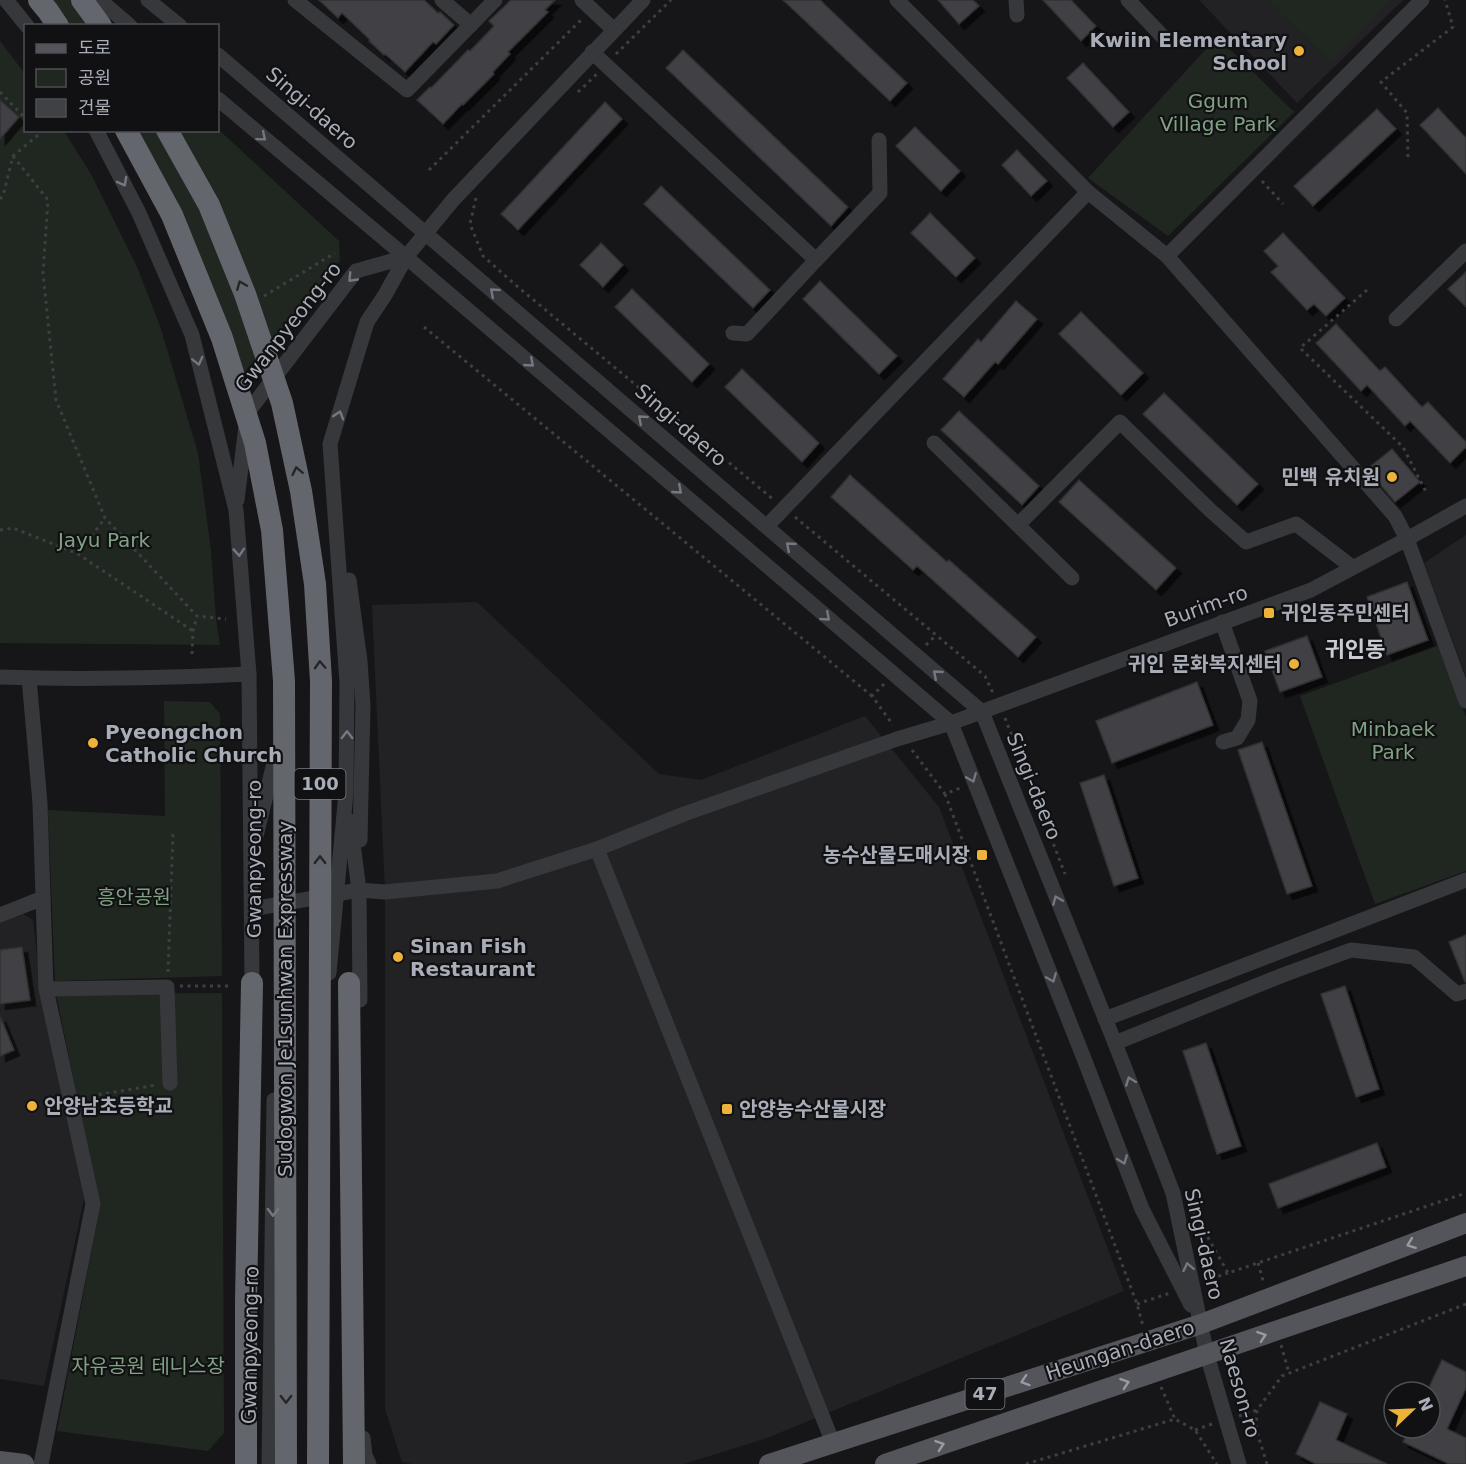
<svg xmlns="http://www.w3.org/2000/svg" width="1466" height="1464" font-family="'DejaVu Sans','Noto Sans KR',sans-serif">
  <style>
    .built { fill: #222225 }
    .green { fill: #202721 }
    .building { fill: #404145; stroke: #303034; stroke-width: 1.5; filter: url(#shadow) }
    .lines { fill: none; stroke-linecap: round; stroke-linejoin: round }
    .path { stroke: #3d3f43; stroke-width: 3; stroke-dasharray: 3 4.5; stroke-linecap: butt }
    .minor { stroke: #37383c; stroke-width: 15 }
    .major { stroke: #53555b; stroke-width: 20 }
    .highway { stroke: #63666d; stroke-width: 22 }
    .highway-bridge { stroke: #63666d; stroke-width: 22 }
    .oneway { stroke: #757880 }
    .oneway2 { stroke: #26262a }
    .oneway3 { stroke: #979ba5 }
    .poi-dot { fill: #ecb23a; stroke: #111113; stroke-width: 2 }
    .labels { text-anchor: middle; stroke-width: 4.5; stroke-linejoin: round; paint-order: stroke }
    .shield { fill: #111113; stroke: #7b7e86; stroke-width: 1.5 }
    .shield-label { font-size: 18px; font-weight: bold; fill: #a8adb7 }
    .poi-label { font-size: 20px; font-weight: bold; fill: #a8adb7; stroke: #111113; text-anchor: start }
    .park-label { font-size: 20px; fill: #80a282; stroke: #111113 }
    .street-label { font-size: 20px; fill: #a8adb7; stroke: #111113 }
    .quarter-label { font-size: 22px; font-weight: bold; fill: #c9ccd3; stroke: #111113 }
  </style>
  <defs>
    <filter id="shadow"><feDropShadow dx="5.5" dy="5.5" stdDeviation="0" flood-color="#0009"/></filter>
  </defs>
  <rect width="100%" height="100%" fill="#161618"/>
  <g class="built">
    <path d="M 1199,0 L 1403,0 L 1297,103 Z"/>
    <path d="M 1466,535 L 1466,677 L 1424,563 Z"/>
    <path d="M 477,602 L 659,774 L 701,780 L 865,716 L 939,807 L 1124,1291 L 767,1438 L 684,1464 L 412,1464 L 402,1462 L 385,1409 L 385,892 L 372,605 Z"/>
    <path d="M 23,914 L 33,920 L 44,1013 L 84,1199 L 44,1386 L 0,1379 L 0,923 Z"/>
  </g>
  <g class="green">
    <path d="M 46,0 L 79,0 L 106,25 L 64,25 Z"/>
    <path d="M 1268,0 L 1390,0 L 1331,61 Z"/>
    <path d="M 1217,37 L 1294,112 L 1168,236 L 1088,178 Z"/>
    <path d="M 0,41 L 25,74 L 26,130 L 64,131 L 92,176 L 137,267 L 160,326 L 198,453 L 211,551 L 216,619 L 220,645 L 0,643 Z"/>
    <path d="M 218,129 L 339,241 L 340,261 L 237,381 L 132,131 L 218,130 Z"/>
    <path d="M 1440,645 L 1466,717 L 1466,871 L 1375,904 L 1300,696 Z"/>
    <path d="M 164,701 L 210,702 L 220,714 L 222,976 L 55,981 L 48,810 L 165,816 Z"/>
    <path d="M 222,993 L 224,1433 L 208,1451 L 57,1431 L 100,1207 L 56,994 Z"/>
  </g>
  <g class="building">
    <path d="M 319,0 L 424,0 L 438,13 L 440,12 L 454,25 L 436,44 L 433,42 L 405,72 L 385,54 L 384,55 L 369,41 L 370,40 L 342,13 L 338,18 Z"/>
    <path d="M 511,0 L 555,0 L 545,10 L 548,12 L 508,52 L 510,54 L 493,72 L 494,74 L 463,105 L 462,104 L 443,124 L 417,100 L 430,87 L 431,88 L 468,50 L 470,51 L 494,26 L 489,21 Z"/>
    <path d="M 783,0 L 820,0 L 907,83 L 890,101 Z"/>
    <path d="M 938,0 L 973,0 L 979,6 L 959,24 Z"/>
    <path d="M 1043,0 L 1071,0 L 1096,26 L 1081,41 Z"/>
    <path d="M 683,50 L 848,207 L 831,226 L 666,68 Z"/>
    <path d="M 1083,63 L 1129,112 L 1113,127 L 1067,78 Z"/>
    <path d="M 0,100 L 19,117 L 0,139 Z"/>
    <path d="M 605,102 L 622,119 L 518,230 L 501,214 Z"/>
    <path d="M 1438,108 L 1466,138 L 1466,174 L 1420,125 Z"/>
    <path d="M 1377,109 L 1396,129 L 1313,206 L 1294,186 Z"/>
    <path d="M 915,127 L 960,171 L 941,191 L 896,146 Z"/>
    <path d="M 1017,150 L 1047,181 L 1031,196 L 1002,165 Z"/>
    <path d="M 661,186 L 770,290 L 753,308 L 644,204 Z"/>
    <path d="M 930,213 L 975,258 L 956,277 L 911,233 Z"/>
    <path d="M 1283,233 L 1345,298 L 1326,316 L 1314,304 L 1307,310 L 1271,272 L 1278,266 L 1264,251 Z"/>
    <path d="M 601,243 L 623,265 L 603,287 L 580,265 Z"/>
    <path d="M 1466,272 L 1466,307 L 1448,289 Z"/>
    <path d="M 820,281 L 897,356 L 879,374 L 803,299 Z"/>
    <path d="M 632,289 L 709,364 L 692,382 L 615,307 Z"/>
    <path d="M 1016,301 L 1037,319 L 998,364 L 995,362 L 964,397 L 943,379 L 978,339 L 981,342 Z"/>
    <path d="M 1081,312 L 1143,373 L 1121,395 L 1059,334 Z"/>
    <path d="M 1336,324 L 1380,371 L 1385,367 L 1422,407 L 1428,402 L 1466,442 L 1466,447 L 1450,463 L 1410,421 L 1405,426 L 1367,385 L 1361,391 L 1316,343 Z"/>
    <path d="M 742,369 L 819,443 L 802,462 L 725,387 Z"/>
    <path d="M 1164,393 L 1258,484 L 1237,505 L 1143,414 Z"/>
    <path d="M 959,411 L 1039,486 L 1022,505 L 941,430 Z"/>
    <path d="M 1392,449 L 1420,482 L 1395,502 L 1367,469 Z"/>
    <path d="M 850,475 L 947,562 L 949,560 L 1036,637 L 1018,657 L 917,566 L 913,570 L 831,497 Z"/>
    <path d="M 1079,480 L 1176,568 L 1156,590 L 1059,502 Z"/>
    <path d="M 1407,582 L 1428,640 L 1387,655 L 1367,597 Z"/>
    <path d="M 1307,636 L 1322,677 L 1280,692 L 1265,651 Z"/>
    <path d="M 1197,682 L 1213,725 L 1112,763 L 1096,721 Z"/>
    <path d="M 1262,742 L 1312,886 L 1287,894 L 1238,750 Z"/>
    <path d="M 1104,775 L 1138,878 L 1114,886 L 1080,783 Z"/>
    <path d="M 1466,935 L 1466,981 L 1465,982 L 1449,942 Z"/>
    <path d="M 22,947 L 30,1000 L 0,1004 L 0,950 Z"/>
    <path d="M 1345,986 L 1379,1089 L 1356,1097 L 1321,994 Z"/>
    <path d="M 0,1016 L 14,1050 L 0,1056 Z"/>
    <path d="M 1206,1043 L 1241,1146 L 1217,1154 L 1183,1051 Z"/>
    <path d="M 1377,1143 L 1386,1167 L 1278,1208 L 1269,1184 Z"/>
    <path d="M 1442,1360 L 1466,1372 L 1466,1388 L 1447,1429 L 1466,1438 L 1466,1464 L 1449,1464 L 1403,1442 L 1410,1428 L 1430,1428 L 1430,1385 Z"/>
    <path d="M 1320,1402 L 1347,1414 L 1336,1440 L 1387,1464 L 1316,1464 L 1296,1454 Z"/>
  </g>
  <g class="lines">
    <g class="path">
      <path d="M 616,54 L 671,0"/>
      <path d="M 0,92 L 26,119"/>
      <path d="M 578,92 L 597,74"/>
      <path d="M 13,156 L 48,200 L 43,273 L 56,400 L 105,518 L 197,616 L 226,619"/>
      <path d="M 1408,157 L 1407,113 L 1381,82 L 1453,27 L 1445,0"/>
      <path d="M 429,170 L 582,19"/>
      <path d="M 1262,181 L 1283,204"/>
      <path d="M 476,198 L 470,224 L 483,256 L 518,287 L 774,500"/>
      <path d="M 0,199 L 3,196 L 13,156 L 44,130"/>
      <path d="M 1367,290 L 1300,348 L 1403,447 L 1427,494"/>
      <path d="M 264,296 L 335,253"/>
      <path d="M 424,327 L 872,696"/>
      <path d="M 795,517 L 985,676 L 993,693"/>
      <path d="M 0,530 L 13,528 L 78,554 L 193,631"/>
      <path d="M 78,554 L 105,518"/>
      <path d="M 926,645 L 936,635"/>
      <path d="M 192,654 L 193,631 L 197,616"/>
      <path d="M 884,684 L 872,696 L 893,725"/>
      <path d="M 1005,718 L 1065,874"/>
      <path d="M 912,750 L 945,794 L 963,787"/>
      <path d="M 945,794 L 1137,1304 L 1143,1326"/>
      <path d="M 168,972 L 173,834"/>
      <path d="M 180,986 L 229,986"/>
      <path d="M 84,1097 L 157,1085"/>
      <path d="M 1193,1211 L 1228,1273 L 1466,1193"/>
      <path d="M 1258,1263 L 1264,1284"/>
      <path d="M 1204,1281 L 1228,1273"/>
      <path d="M 1137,1304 L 1170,1293"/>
      <path d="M 1281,1345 L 1289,1373"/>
      <path d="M 1161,1387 L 1175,1419"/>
      <path d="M 1239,1416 L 1257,1410"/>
      <path d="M 1195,1430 L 1212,1424"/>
      <path d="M 1026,1464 L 1175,1419 L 1195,1430 L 1217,1464"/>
      <path d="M 1267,1464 L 1256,1429 L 1257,1410 L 1282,1376 L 1466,1304"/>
    </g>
    <g class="minor">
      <path d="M 6,0 L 27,26"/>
      <path d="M 100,0 L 130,26"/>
      <path d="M 148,0 L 180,26"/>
      <path d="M 295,0 L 407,90 L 495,0"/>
      <path d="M 442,0 L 471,25"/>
      <path d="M 582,0 L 614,30"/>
      <path d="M 897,0 L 1088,192 L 1167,256 L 1395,516 L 1407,539 L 1466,701"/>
      <path d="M 1016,0 L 1017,15"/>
      <path d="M 1128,0 L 1164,38"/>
      <path d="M 592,52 L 816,260 L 880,193 L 879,140"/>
      <path d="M 218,55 L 982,712 L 1115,1043 L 1173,1193 L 1207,1355 L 1239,1464"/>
      <path d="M 218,99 L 406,257 L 951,723 L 1083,1056 L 1142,1209 L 1191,1305"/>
      <path d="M 96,130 L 139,213 L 192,335 L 236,510 L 249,674 L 252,983 L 251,991"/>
      <path d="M 1167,256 L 1422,0"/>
      <path d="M 1396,319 L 1466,251"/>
      <path d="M 733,333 L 747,334 L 816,260"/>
      <path d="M 249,420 L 248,412 L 356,271 L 406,257"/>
      <path d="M 934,443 L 1072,578"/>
      <path d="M 237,500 L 246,426"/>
      <path d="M 1018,525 L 1120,422 L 1211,511 L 1246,542 L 1296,524 L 1352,567"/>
      <path d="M 767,526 L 1088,192"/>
      <path d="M 349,580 L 360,661 L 363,705 L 360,840"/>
      <path d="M 1222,622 L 1250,701 L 1248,720 L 1237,738 L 1223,742"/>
      <path d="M 0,677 C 83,680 166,678 249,674"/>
      <path d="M 29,678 L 40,803 L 46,989 L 93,1204 L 41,1464"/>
      <path d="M 350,821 L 359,890 L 360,1000"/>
      <path d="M 256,836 L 274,763"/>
      <path d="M 597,849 L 833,1443"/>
      <path d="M 252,909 L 359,890 L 385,892 L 497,881 L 597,849 L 684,814 L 897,739 L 951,723 L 1311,590 L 1407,539 L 1466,506"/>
      <path d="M 0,915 L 43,898"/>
      <path d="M 329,973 L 346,793 L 347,683 L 330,444 L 367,322 L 385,295 L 406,257 L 453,200 L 643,0"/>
      <path d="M 46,989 L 167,987 L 170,1083"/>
      <path d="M 1105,1019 L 1466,880"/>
      <path d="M 1115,1043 L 1283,975 L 1351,950 L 1414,957 L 1457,994 L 1466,991"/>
      <path d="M 363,1438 L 365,1455 L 369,1464"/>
      <path d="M 269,1464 L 274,1100"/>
    </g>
    <g class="major">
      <path d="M 0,1461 L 24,1464"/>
      <path d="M 769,1464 L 1201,1324 L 1466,1223"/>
      <path d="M 885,1464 L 1466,1266"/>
    </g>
    <g class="highway">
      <path d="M 39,0 L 48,11 L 58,26"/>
      <path d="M 82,0 L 101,26"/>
      <path d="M 349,983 L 354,1464"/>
      <path d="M 246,1464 L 246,1301 L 252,983"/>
    </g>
    <g class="highway-bridge">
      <path d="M 126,130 L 172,215 L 222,338 L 255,443 L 272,530 L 284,681 L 286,1464"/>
      <path d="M 167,130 L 209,205 L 245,294 L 282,403 L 301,491 L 315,584 L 321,681 L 318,1464"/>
    </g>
  </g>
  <defs><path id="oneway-chevron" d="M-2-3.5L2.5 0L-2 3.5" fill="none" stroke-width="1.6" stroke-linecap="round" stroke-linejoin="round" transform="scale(1.5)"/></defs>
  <g class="oneway">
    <use href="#oneway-chevron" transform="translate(262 137) rotate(40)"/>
    <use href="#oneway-chevron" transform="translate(123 182) rotate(62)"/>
    <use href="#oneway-chevron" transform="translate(352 278) rotate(134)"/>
    <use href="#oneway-chevron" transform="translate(494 292) rotate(-139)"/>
    <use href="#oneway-chevron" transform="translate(198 361) rotate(76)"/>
    <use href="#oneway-chevron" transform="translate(530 363) rotate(41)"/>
    <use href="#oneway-chevron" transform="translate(339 415) rotate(-73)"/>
    <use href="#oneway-chevron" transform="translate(642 419) rotate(-139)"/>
    <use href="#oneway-chevron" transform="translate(678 490) rotate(41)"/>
    <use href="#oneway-chevron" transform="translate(790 546) rotate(-139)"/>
    <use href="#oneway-chevron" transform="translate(239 552) rotate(86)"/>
    <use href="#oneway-chevron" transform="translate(826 617) rotate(41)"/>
    <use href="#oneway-chevron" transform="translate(937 674) rotate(-139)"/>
    <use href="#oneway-chevron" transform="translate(347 735) rotate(-90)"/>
    <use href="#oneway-chevron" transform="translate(972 778) rotate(68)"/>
    <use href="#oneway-chevron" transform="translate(1057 900) rotate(-112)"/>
    <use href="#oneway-chevron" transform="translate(1052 978) rotate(68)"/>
    <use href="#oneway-chevron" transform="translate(1130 1081) rotate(-111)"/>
    <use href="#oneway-chevron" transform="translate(1123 1160) rotate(69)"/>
    <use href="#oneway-chevron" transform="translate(273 1212) rotate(91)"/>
    <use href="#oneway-chevron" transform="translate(1188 1267) rotate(-102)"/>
  </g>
  <g class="oneway2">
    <use href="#oneway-chevron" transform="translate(241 285) rotate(-112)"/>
    <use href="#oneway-chevron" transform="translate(297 471) rotate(-102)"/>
    <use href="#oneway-chevron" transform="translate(320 665) rotate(-93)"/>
    <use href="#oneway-chevron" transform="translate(320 860) rotate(-90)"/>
    <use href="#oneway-chevron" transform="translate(286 1399) rotate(90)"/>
  </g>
  <g class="oneway3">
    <use href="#oneway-chevron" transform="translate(1411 1244) rotate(159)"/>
    <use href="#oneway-chevron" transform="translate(1262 1336) rotate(-19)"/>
    <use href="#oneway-chevron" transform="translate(1025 1381) rotate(162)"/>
    <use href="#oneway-chevron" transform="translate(1125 1383) rotate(-19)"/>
    <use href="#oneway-chevron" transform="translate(940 1445) rotate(-19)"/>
  </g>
  <g class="poi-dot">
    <circle cx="1299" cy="51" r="6"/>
    <circle cx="1392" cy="477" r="6"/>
    <rect x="1263" y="607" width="12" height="12" rx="3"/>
    <circle cx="1294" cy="664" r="6"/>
    <circle cx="93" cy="743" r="6"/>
    <rect x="976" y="849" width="12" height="12" rx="3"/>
    <circle cx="398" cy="957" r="6"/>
    <circle cx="32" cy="1106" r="6"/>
    <rect x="721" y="1103" width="12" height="12" rx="3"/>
  </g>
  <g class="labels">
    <g class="shield">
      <rect x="294.5" y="769" width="51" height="30" rx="4.5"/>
      <rect x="965.5" y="1379" width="39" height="30" rx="4.5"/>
    </g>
    <g class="shield-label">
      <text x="320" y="790">100</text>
      <text x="985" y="1400">47</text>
    </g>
    <g class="poi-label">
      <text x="1287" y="47" text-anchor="end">Kwiin Elementary<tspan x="1287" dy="23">School</tspan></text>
      <text x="1380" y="484" text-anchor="end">민백 유치원</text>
      <text x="1281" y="620">귀인동주민센터</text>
      <text x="1282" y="671" text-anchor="end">귀인 문화복지센터</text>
      <text x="105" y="739">Pyeongchon<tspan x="105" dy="23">Catholic Church</tspan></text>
      <text x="970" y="862" text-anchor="end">농수산물도매시장</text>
      <text x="410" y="953">Sinan Fish<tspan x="410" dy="23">Restaurant</tspan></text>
      <text x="44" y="1113">안양남초등학교</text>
      <text x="739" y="1116">안양농수산물시장</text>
    </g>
    <g class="park-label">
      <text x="1218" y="108">Ggum<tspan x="1218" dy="23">Village Park</tspan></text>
      <text x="104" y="547">Jayu Park</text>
      <text x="1393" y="736">Minbaek<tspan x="1393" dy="23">Park</tspan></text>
      <text x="134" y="904">흥안공원</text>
      <text x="148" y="1373">자유공원 테니스장</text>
    </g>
    <g class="street-label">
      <text transform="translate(312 108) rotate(41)" y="7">Singi-daero</text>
      <text transform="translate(288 327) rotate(-52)" y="7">Gwanpyeong-ro</text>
      <text transform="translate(681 425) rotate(41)" y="7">Singi-daero</text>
      <text transform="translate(1206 606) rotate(-20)" y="7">Burim-ro</text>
      <text transform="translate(1034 786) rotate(68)" y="7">Singi-daero</text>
      <text transform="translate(254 859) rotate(-90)" y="7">Gwanpyeong-ro</text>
      <text transform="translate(285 999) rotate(-90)" y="7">Sudogwon Je1sunhwan Expressway</text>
      <text transform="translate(1204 1244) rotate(77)" y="7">Singi-daero</text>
      <text transform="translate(250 1345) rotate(-89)" y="7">Gwanpyeong-ro</text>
      <text transform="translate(1120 1350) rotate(-18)" y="7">Heungan-daero</text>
      <text transform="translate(1240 1388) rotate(74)" y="7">Naeson-ro</text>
    </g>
    <g class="quarter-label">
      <text x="1355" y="657">귀인동</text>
    </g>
  </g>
  <rect x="24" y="24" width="195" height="108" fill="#111113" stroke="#4d4f55" stroke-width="1.5"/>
  <rect x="36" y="44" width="30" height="9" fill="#53555b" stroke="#4d4f55" stroke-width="1.5"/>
  <text x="78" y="54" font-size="18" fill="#a8adb7">도로</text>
  <rect x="36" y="69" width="30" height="18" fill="#202721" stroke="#4d4f55" stroke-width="1.5"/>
  <text x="78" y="84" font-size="18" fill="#a8adb7">공원</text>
  <rect x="36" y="99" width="30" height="18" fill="#404145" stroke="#4d4f55" stroke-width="1.5"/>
  <text x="78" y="114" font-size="18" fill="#a8adb7">건물</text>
  <g transform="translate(1412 1410) rotate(67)"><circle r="28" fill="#111113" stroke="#4d4f55" stroke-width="1.5"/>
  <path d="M0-4.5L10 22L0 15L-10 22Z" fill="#ecb23a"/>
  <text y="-9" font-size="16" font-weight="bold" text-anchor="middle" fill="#a8adb7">N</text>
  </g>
</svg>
